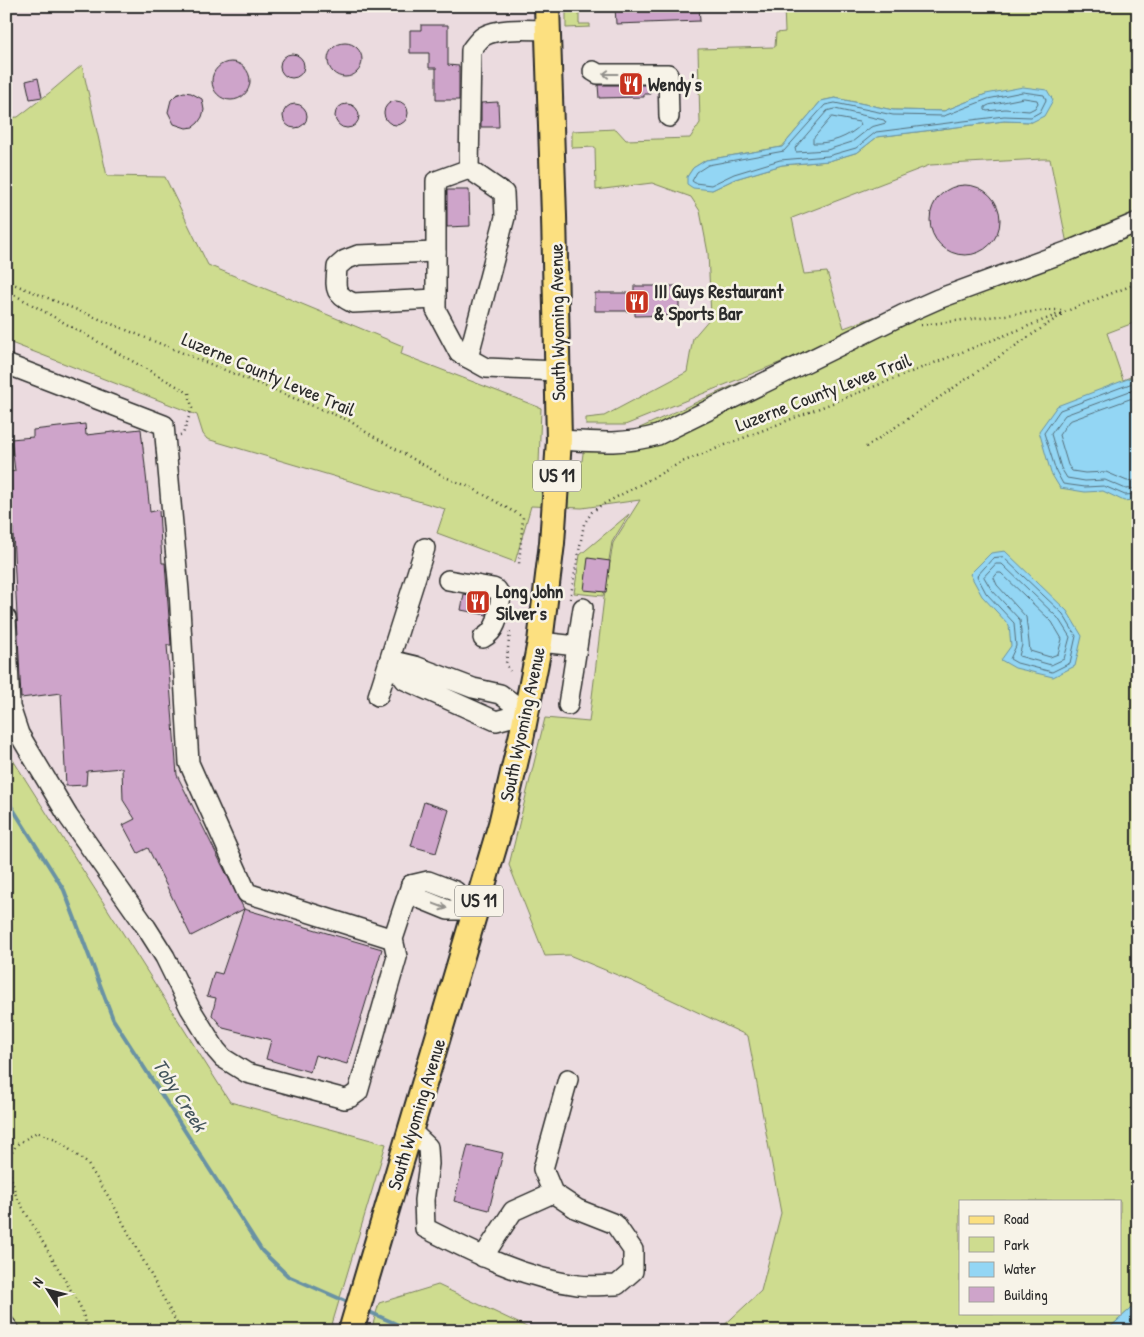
<svg xmlns="http://www.w3.org/2000/svg" width="1144" height="1337" font-family="'Patrick Hand',sans-serif">
  <style>
    .green { fill: #cedc8f; stroke: #7c845d; fill-rule: evenodd }
    .water { fill: #93d6f4; stroke: #6992a4 }
    .lines { fill: none; stroke-linecap: round; stroke-linejoin: round }
    .shore { stroke: #556f7b; stroke-width: 1 }
    .stream { stroke: #6992a4; stroke-width: 4 }
    .building { fill: #cea4ca; stroke: #2b2b2b }
    .minor-casing { stroke: #2b2b2b; stroke-width: 22 }
    .major-casing { stroke: #2b2b2b; stroke-width: 28 }
    .path { stroke: #2b2b2b; stroke-width: 2.5; stroke-dasharray: 1 4; stroke-linecap: butt }
    .minor { stroke: #f7f3e8; stroke-width: 19 }
    .major { stroke: #fce080; stroke-width: 24 }
    .oneway { stroke: #918f8a }
    .labels { text-anchor: middle; stroke-width: 5; stroke-linejoin: round; paint-order: stroke }
    .shield { fill: #f7f3e8; stroke: #686764; stroke-width: 1 }
    .shield-label { font-size: 18px; font-weight: bold; fill: #2b2b2b }
    .poi-label { font-size: 19px; font-weight: bold; fill: #2b2b2b; stroke: #f7f3e8; text-anchor: start }
    .street-label { font-size: 19px; fill: #2b2b2b; stroke: #f7f3e8 }
    .water-label { font-size: 20px; font-style: italic; fill: #45565d; stroke: #f7f3e8 }
  </style>
  <rect width="100%" height="100%" fill="#ebdbdf"/>
  <filter id="ink" filterUnits="userSpaceOnUse"><feTurbulence type="fractalNoise" baseFrequency=".02" numOctaves="2"/><feDisplacementMap in="SourceGraphic" scale="10" xChannelSelector="R" yChannelSelector="G"/><feConvolveMatrix kernelMatrix="1 2 1 2 8 2 1 2 1" color-interpolation-filters="sRGB"/></filter>
  <g filter="url(#ink)">
    <g class="green">
      <path d="M 566,6 L 579,6 L 579,24 L 590,24 L 590,27 L 566,28 Z"/>
      <path d="M 784,6 L 927,6 L 943,11 L 943,6 L 1138,6 L 1138,326 L 1136,322 L 1107,333 L 1123,380 L 1138,374 L 1138,1302 L 1106,1331 L 718,1331 L 761,1291 L 781,1213 L 748,1036 L 634,982 L 569,955 L 545,956 L 509,865 L 545,718 L 589,722 L 604,598 L 613,543 L 640,500 L 582,508 L 531,506 L 515,562 L 437,533 L 445,509 L 207,439 L 203,434 L 197,415 L 6,341 L 6,118 L 18,117 L 49,93 L 82,65 L 107,176 L 165,177 L 208,265 L 403,346 L 401,354 L 541,408 L 539,464 L 582,461 L 586,431 L 631,432 L 811,350 L 625,425 L 586,425 L 586,418 L 604,416 L 687,372 L 693,338 L 711,317 L 708,253 L 700,211 L 691,197 L 652,183 L 596,190 L 595,147 L 572,148 L 572,131 L 616,129 L 626,140 L 690,138 L 700,123 L 698,49 L 775,47 L 776,33 L 785,32 ZM 986,94 L 1032,122 L 1004,121 L 877,137 L 858,152 L 829,161 L 782,165 L 735,179 L 712,190 L 687,177 L 693,168 L 706,160 L 782,147 L 821,101 L 835,98 L 893,110 L 944,111 ZM 1042,159 L 1050,159 L 1067,244 L 844,328 L 827,272 L 804,274 L 792,218 L 930,165 ZM 960,1201 L 1120,1201 L 1120,1313 L 960,1313 Z"/>
      <path d="M 629,514 L 612,542 L 603,596 L 574,593 L 580,555 Z"/>
      <path d="M 6,749 L 230,1102 L 386,1144 L 330,1331 L 6,1331 Z"/>
      <path d="M 438,1285 L 535,1331 L 371,1331 L 379,1303 Z"/>
    </g>
    <g class="water">
      <path d="M 1023,87 L 1047,90 L 1053,100 L 1044,116 L 1032,122 L 1004,121 L 877,137 L 858,152 L 829,161 L 782,165 L 735,179 L 712,190 L 693,188 L 687,184 L 687,177 L 693,168 L 706,160 L 782,147 L 821,101 L 835,98 L 893,110 L 944,111 L 986,94 Z"/>
      <path d="M 1138,375 L 1138,499 L 1124,501 L 1103,491 L 1085,492 L 1060,488 L 1051,473 L 1039,431 L 1057,406 Z"/>
      <path d="M 1005,551 L 1067,611 L 1082,636 L 1075,666 L 1053,677 L 1015,668 L 1001,660 L 1011,646 L 1009,625 L 982,596 L 970,574 L 991,553 Z"/>
      <path d="M 1138,1302 L 1138,1331 L 1106,1331 Z"/>
    </g>
    <g class="lines">
      <g class="shore">
        <path d="M 1023,92 L 1044,95 L 1046,100 L 1040,112 L 1031,117 L 1004,116 L 876,132 L 856,148 L 828,156 L 780,160 L 734,174 L 711,185 L 695,183 L 692,181 L 697,172 L 708,165 L 784,151 L 825,105 L 835,103 L 893,115 L 944,116 L 988,99 Z"/>
        <path d="M 1024,98 L 1037,100 L 1038,103 L 1035,108 L 1029,111 L 1005,109 L 987,111 L 985,110 L 985,107 L 989,105 Z"/>
        <path d="M 835,109 L 884,120 L 886,123 L 871,127 L 852,142 L 827,150 L 796,152 L 795,148 L 827,111 Z"/>
        <path d="M 832,117 L 859,122 L 861,125 C 849,137 830,144 813,143 L 813,139 Z"/>
        <path d="M 1138,381 L 1060,410 L 1044,433 L 1056,471 L 1063,484 L 1085,487 L 1104,486 L 1125,495 L 1138,494"/>
        <path d="M 1138,388 L 1065,415 L 1051,434 L 1061,468 L 1067,478 L 1085,481 L 1105,480 L 1126,489 L 1138,488"/>
        <path d="M 1138,396 L 1069,421 L 1059,435 L 1068,465 L 1072,471 L 1085,473 L 1106,472 L 1127,481 L 1138,480"/>
        <path d="M 1003,557 L 1063,614 L 1076,636 L 1070,663 L 1052,672 L 1017,663 L 1010,659 L 1016,646 L 1014,623 L 986,593 L 977,576 L 993,558 Z"/>
        <path d="M 996,564 L 1002,564 L 1058,618 L 1070,637 L 1064,659 L 1051,665 L 1019,656 L 1022,645 L 1020,620 L 991,589 L 984,577 Z"/>
        <path d="M 998,573 L 1001,573 L 1052,622 L 1062,639 L 1058,654 L 1050,657 L 1030,651 L 1026,617 L 997,585 L 994,578 Z"/>
      </g>
      <g class="stream">
        <path d="M 6,798 L 64,890 L 113,1019 L 262,1251 L 288,1276 L 352,1304"/>
        <path d="M 365,1310 L 412,1331"/>
      </g>
    </g>
    <g class="building">
      <path d="M 615,6 L 699,6 L 700,21 L 616,24 Z"/>
      <path d="M 421,25 L 448,25 L 448,65 L 459,66 L 459,100 L 436,100 L 436,68 L 429,68 L 429,53 L 410,53 L 410,30 L 421,30 Z"/>
      <circle cx="345" cy="60" r="17"/>
      <circle cx="292" cy="66" r="12"/>
      <circle cx="231" cy="81" r="19"/>
      <path d="M 38,78 L 42,97 L 30,99 L 26,81 Z"/>
      <path d="M 598,85 L 650,85 L 650,94 L 644,94 L 644,97 L 599,98 Z"/>
      <path d="M 184,92 L 191,93 L 202,99 L 204,110 L 202,117 L 198,123 L 193,127 L 186,128 L 174,124 L 168,112 L 171,100 L 176,95 Z"/>
      <circle cx="396" cy="113" r="12"/>
      <path d="M 498,102 L 499,127 L 481,127 L 481,103 Z"/>
      <circle cx="295" cy="116" r="12"/>
      <circle cx="347" cy="116" r="12"/>
      <circle cx="965" cy="220" r="35"/>
      <path d="M 447,190 L 469,190 L 470,226 L 447,227 Z"/>
      <path d="M 634,286 L 679,286 L 679,315 L 635,316 L 635,311 L 595,311 L 595,293 L 634,293 Z"/>
      <path d="M 85,424 L 86,435 L 141,429 L 150,512 L 159,510 L 162,563 L 165,563 L 171,645 L 167,645 L 177,775 L 244,909 L 191,936 L 148,848 L 138,853 L 123,825 L 135,819 L 123,800 L 122,768 L 87,771 L 86,785 L 66,786 L 61,693 L 21,698 L 10,472 L 15,471 L 11,439 L 33,437 L 33,430 Z"/>
      <path d="M 588,558 L 610,561 L 606,592 L 584,590 Z"/>
      <path d="M 464,594 L 489,599 L 487,615 L 461,610 Z"/>
      <path d="M 424,802 L 449,810 L 436,853 L 411,846 Z"/>
      <path d="M 244,909 L 382,949 L 347,1064 L 315,1055 L 310,1072 L 266,1059 L 271,1040 L 223,1028 L 212,1015 L 216,998 L 207,996 L 214,972 L 222,974 Z"/>
      <path d="M 468,1145 L 503,1153 L 489,1210 L 454,1201 Z"/>
    </g>
    <g class="lines">
      <defs>
        <g id="minor">
          <path d="M 548,30 C 530,30 500,27 484,36 C 479,39 475,45 471,50 L 469,169 L 504,193 L 505,217 L 468,358 L 486,368 L 558,371"/>
          <path d="M 593,71 L 598,74 L 668,74 L 669,117"/>
          <path d="M 436,299 L 353,303 C 332,293 336,287 337,267 L 345,260 L 358,255 L 436,252"/>
          <path d="M 468,358 L 459,353 L 436,310 L 436,181 L 469,169"/>
          <path d="M 6,364 L 164,425 L 179,591 L 189,763 L 247,893 L 393,939"/>
          <path d="M 559,440 C 594,442 623,445 658,435 L 902,315 L 938,299 L 1071,250 L 1138,222"/>
          <path d="M 448,580 L 493,588 L 497,590 L 501,596 C 498,613 499,629 483,638"/>
          <path d="M 6,618 L 10,707 L 19,734 L 68,816 L 146,927 L 165,957 L 190,1008 L 216,1050 L 223,1058 L 247,1073 L 345,1099 L 351,1097 L 358,1092 L 397,957 L 393,939 L 411,885"/>
          <path d="M 540,642 L 577,646"/>
          <path d="M 390,660 L 415,666 L 473,688 L 500,694 L 526,713 L 496,721 L 405,680 Z"/>
          <path d="M 378,696 L 425,548"/>
          <path d="M 568,705 L 583,608"/>
          <path d="M 411,885 L 421,899 L 448,910 L 476,910"/>
          <path d="M 411,885 L 428,881 L 449,889 L 455,891 L 476,910"/>
          <path d="M 411,1131 L 428,1147 L 429,1164 L 424,1200 L 425,1228 C 474,1253 523,1278 578,1285 C 591,1287 604,1285 617,1285 L 633,1271 L 633,1250 L 615,1224 L 577,1209 L 553,1193 L 543,1169 L 568,1079"/>
          <path d="M 483,1257 L 513,1211 L 553,1193"/>
          <path d="M 6,1326 L 10,1331"/>
        </g>
        <path id="major" d="M 351,1331 L 501,824 L 522,734 L 540,642 L 552,543 L 559,440 L 554,216 L 547,6"/>
      </defs>
      <use href="#minor" class="minor-casing"/>
      <use href="#major" class="major-casing"/>
      <g class="path">
        <path d="M 6,281 L 350,421 L 364,431 L 445,477 L 472,488 L 523,517 L 519,564"/>
        <path d="M 6,290 L 189,393 L 192,408 L 183,434 L 180,435"/>
        <path d="M 921,325 L 1049,310 L 1065,310"/>
        <path d="M 866,447 L 1064,313"/>
        <path d="M 570,599 L 584,524 L 592,512 L 600,506 L 682,462 L 1138,283"/>
        <path d="M 510,632 L 506,664 L 510,671"/>
        <path d="M 89,1331 L 80,1306 L 16,1196 L 7,1162 L 16,1145 L 37,1132 L 56,1139 L 87,1163 L 112,1202 L 181,1331"/>
      </g>
      <use href="#minor" class="minor"/>
      <use href="#major" class="major"/>
    </g>
    <defs><path id="oneway-shaft" d="M-6 0H5M1.5-3L5.5 0L1.5 3" fill="none" stroke-width="1.6" stroke-linecap="round" stroke-linejoin="round" transform="scale(1.25)"/></defs>
    <g class="oneway">
      <use href="#oneway-shaft" transform="translate(610 74) rotate(180)"/>
      <use href="#oneway-shaft" transform="translate(440 906) rotate(21)"/>
    </g>
  </g>
  <defs>
    <symbol id="restaurant-square" viewBox="-11 -11 22 22"><rect x="-9" y="-9" width="18" height="18" rx="4" fill="#c8321e" stroke="#f7f3e8"/><path d="M-5-6h1v4h1v-4h1v4h1v-4h1v5L-1.5 .5V6h-2V.5L-5-1ZM5-6V6H3V1.5H1.5Q1.5-4 5-6Z" fill="#fff"/></symbol>
  </defs>
  <g fill-rule="evenodd">
    <use href="#restaurant-square" x="617" y="70" width="28" height="28"/>
    <use href="#restaurant-square" x="623" y="288" width="28" height="28"/>
    <use href="#restaurant-square" x="464" y="588" width="28" height="28"/>
  </g>
  <g class="labels">
    <g class="shield">
      <rect x="533" y="460.5" width="48" height="31" rx="4"/>
      <rect x="455" y="885.5" width="48" height="31" rx="4"/>
    </g>
    <g class="shield-label">
      <text x="557" y="482">US 11</text>
      <text x="479" y="907">US 11</text>
    </g>
    <g class="poi-label">
      <text x="648" y="91">Wendy's</text>
      <text x="654" y="298">III Guys Restaurant<tspan x="654" dy="22">&amp; Sports Bar</tspan></text>
      <text x="496" y="598">Long John<tspan x="496" dy="22">Silver's</tspan></text>
    </g>
    <g class="street-label">
      <text transform="translate(557 322) rotate(-91)" y="7">South Wyoming Avenue</text>
      <text transform="translate(269 374) rotate(23)" y="7">Luzerne County Levee Trail</text>
      <text transform="translate(823 392) rotate(-21)" y="7">Luzerne County Levee Trail</text>
      <text transform="translate(522 724) rotate(-78)" y="7">South Wyoming Avenue</text>
      <text transform="translate(416 1114) rotate(-73)" y="7">South Wyoming Avenue</text>
    </g>
    <g class="water-label">
      <text transform="translate(180 1095) rotate(57)" y="7">Toby Creek</text>
    </g>
  </g>
  <rect width="1144" height="1337" fill="none" stroke="#f7f3e8" stroke-width="25"/>
  <rect x="12" y="12" width="1119" height="1312" fill="none" stroke="#2b2b2b" stroke-width="2" filter="url(#ink)"/>
  <rect x="959" y="1200" width="162" height="115" fill="#f7f3e8" stroke="#a5a39c"/>
  <rect x="969" y="1216" width="25" height="8" fill="#fce080" stroke="#a5a39c"/>
  <text x="1004" y="1224" font-size="15" fill="#2b2b2b">Road</text>
  <rect x="969" y="1237" width="25" height="15" fill="#cedc8f" stroke="#a5a39c"/>
  <text x="1004" y="1250" font-size="15" fill="#2b2b2b">Park</text>
  <rect x="969" y="1262" width="25" height="15" fill="#93d6f4" stroke="#a5a39c"/>
  <text x="1004" y="1274" font-size="15" fill="#2b2b2b">Water</text>
  <rect x="969" y="1287" width="25" height="15" fill="#cea4ca" stroke="#a5a39c"/>
  <text x="1004" y="1300" font-size="15" fill="#2b2b2b">Building</text>
  <g transform="translate(48 1290) rotate(306)" stroke="#f7f3e8" stroke-width="4" paint-order="stroke">
  <path d="M0-4L9 19L0 12L-9 19Z" fill="#2b2b2b"/>
  <text y="-8" font-size="14" font-weight="bold" text-anchor="middle" fill="#2b2b2b">N</text>
  </g>
</svg>
